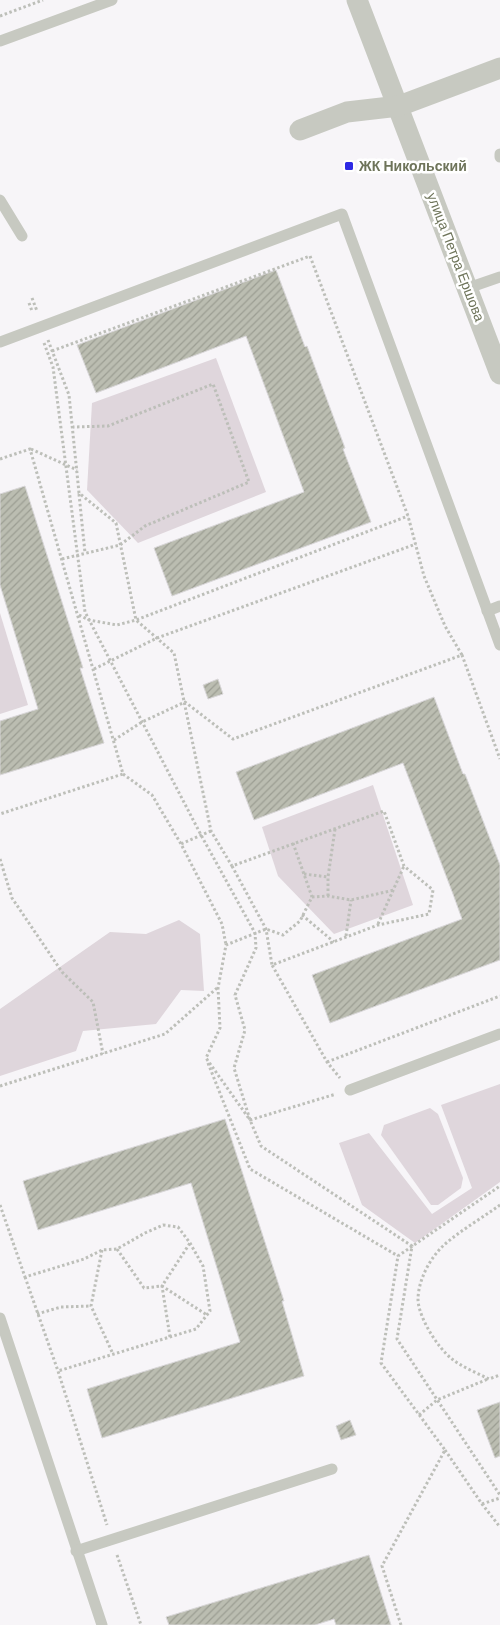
<svg xmlns="http://www.w3.org/2000/svg" width="500" height="1625" font-family="'DM Sans',sans-serif">
  <style>
    .green { fill: #dfd6dc }
    .building { fill: url(#building-hatch); stroke: #d9d7d9 }
    .lines { fill: none; stroke-linecap: round; stroke-linejoin: round }
    .path { stroke: #bdbfb9; stroke-width: 3; stroke-dasharray: 2.5 2.5; stroke-linecap: butt }
    .service { stroke: #c7c9c1; stroke-width: 11 }
    .minor { stroke: #c7c9c1; stroke-width: 21 }
    .poi-dot { fill: #2e29e4; stroke: #fff; stroke-width: 2 }
    .labels { text-anchor: middle; stroke-width: 5; stroke-linejoin: round; paint-order: stroke }
    .poi-label { font-size: 14px; font-weight: bold; fill: #6e745a; stroke: #fff; text-anchor: start }
    .street-label { font-size: 14px; fill: #6e745a; stroke: #fff }
  </style>
  <defs>
    <pattern id="building-hatch" width="6" height="6" patternUnits="userSpaceOnUse" patternTransform="scale(1.25)"><rect width="6" height="6" fill="#bbbdb1"/><path d="M-1 1l2-2M0 6l6-6M5 7l2-2" fill="none" stroke="#9c9e93"/></pattern>
  </defs>
  <rect width="100%" height="100%" fill="#f7f5f8"/>
  <g class="green">
    <path d="M 216,358 L 266,492 L 138,543 L 87,490 L 92,403 Z"/>
    <path d="M 0,613 L 28,705 L 0,714 Z"/>
    <path d="M 373,785 L 413,905 L 334,934 L 278,876 L 262,827 Z"/>
    <path d="M 179,920 L 200,934 L 204,991 L 181,990 L 156,1024 L 83,1031 L 76,1051 L 0,1076 L 0,1009 L 110,932 L 146,934 Z"/>
    <path d="M 500,1084 L 500,1182 L 415,1243 L 362,1205 L 339,1143 L 369,1133 L 432,1214 L 472,1188 L 441,1105 Z"/>
    <path d="M 430,1108 L 438,1114 L 463,1178 L 461,1188 L 438,1205 L 431,1205 L 381,1135 L 384,1125 Z"/>
  </g>
  <g class="building">
    <path d="M 276,270 L 305,347 L 307,346 L 345,448 L 343,449 L 371,522 L 172,596 L 154,548 L 304,492 L 246,336 L 96,393 L 77,345 Z"/>
    <path d="M 25,486 L 83,668 L 80,668 L 104,743 L 0,775 L 0,721 L 38,709 L 0,585 L 0,494 Z"/>
    <path d="M 218,679 L 223,694 L 208,699 L 203,685 Z"/>
    <path d="M 434,697 L 463,774 L 465,774 L 500,865 L 500,960 L 330,1023 L 312,975 L 462,919 L 453,894 L 403,763 L 254,820 L 236,772 Z"/>
    <path d="M 225,1119 L 284,1301 L 282,1301 L 304,1376 L 102,1438 L 87,1389 L 240,1342 L 232,1317 L 191,1183 L 38,1230 L 23,1181 Z"/>
    <path d="M 500,1402 L 500,1456 L 495,1458 L 477,1410 Z"/>
    <path d="M 350,1420 L 356,1435 L 341,1440 L 336,1426 Z"/>
    <path d="M 369,1555 L 391,1625 L 336,1625 L 334,1619 L 315,1625 L 169,1625 L 166,1617 Z"/>
  </g>
  <g class="lines">
    <g class="path">
      <path d="M 0,16 L 43,0"/>
      <path d="M 32,298 L 37,311"/>
      <path d="M 29,303 L 32,311"/>
      <path d="M 48,340 L 69,395 L 79,493 L 116,523 L 136,620 L 174,653 L 211,831 L 232,866 L 384,811 L 404,866 L 433,890 L 429,914 L 378,925 L 272,965 L 327,1062 L 340,1078"/>
      <path d="M 44,343 L 53,367 L 85,612 L 201,835 L 255,933 L 256,948 L 235,995 L 245,1030 L 234,1068 L 250,1120 L 261,1146 L 412,1246 L 397,1339 L 500,1495"/>
      <path d="M 52,351 L 310,256 L 408,516 L 424,576 L 445,626 L 462,655"/>
      <path d="M 31,449 L 77,470"/>
      <path d="M 0,459 L 30,449 L 123,774 L 0,814"/>
      <path d="M 79,494 L 85,553"/>
      <path d="M 62,559 L 120,545 L 145,526 L 249,482 L 213,384 L 108,426 L 73,427"/>
      <path d="M 79,615 L 89,620 L 117,625 L 136,620 L 408,516"/>
      <path d="M 94,669 L 157,638 L 416,544"/>
      <path d="M 114,740 L 142,722 L 185,702 L 233,739 L 462,655 L 500,759"/>
      <path d="M 123,774 L 152,795 L 181,844"/>
      <path d="M 211,831 L 181,844 L 222,924 L 226,945"/>
      <path d="M 293,843 L 312,897 L 300,921 L 283,935 L 266,929 L 226,945 L 218,988 L 220,1028 L 206,1058 L 250,1120 L 336,1094"/>
      <path d="M 0,859 L 12,898 L 62,972 L 93,1002 L 103,1054"/>
      <path d="M 232,866 L 266,929 L 272,965"/>
      <path d="M 304,874 L 328,877"/>
      <path d="M 328,896 L 328,877 L 335,829"/>
      <path d="M 312,897 L 328,896 L 351,900 L 394,890"/>
      <path d="M 302,915 L 334,942"/>
      <path d="M 378,924 L 404,866"/>
      <path d="M 346,936 L 351,900"/>
      <path d="M 327,1062 L 500,996"/>
      <path d="M 208,1063 L 250,1169 L 398,1256"/>
      <path d="M 0,1086 L 165,1034 L 217,988"/>
      <path d="M 0,1205 L 25,1277 L 84,1259 L 102,1250 L 117,1249 L 145,1233 L 163,1225 L 178,1227 L 190,1243 L 203,1266 L 210,1311 L 196,1329 L 58,1371"/>
      <path d="M 500,1205 C 482,1218 461,1230 444,1245 C 430,1258 418,1280 418,1300 C 419,1318 437,1347 452,1359 C 462,1367 477,1373 489,1379 L 500,1375"/>
      <path d="M 117,1249 L 144,1288 L 162,1286 L 207,1315"/>
      <path d="M 102,1250 L 91,1306 L 113,1354"/>
      <path d="M 25,1277 L 58,1371 L 107,1525"/>
      <path d="M 37,1314 L 61,1307 L 91,1306"/>
      <path d="M 170,1337 L 162,1286 L 190,1243"/>
      <path d="M 419,1415 L 437,1400 L 488,1379"/>
      <path d="M 445,1450 L 482,1504 L 500,1527"/>
      <path d="M 482,1504 L 500,1498"/>
      <path d="M 117,1555 L 141,1625"/>
      <path d="M 401,1625 L 382,1566 L 445,1450 L 381,1363 L 398,1256 L 500,1186"/>
    </g>
    <g class="service">
      <path d="M 0,41 L 112,0"/>
      <path d="M 500,154 L 500,157"/>
      <path d="M 0,200 L 22,236"/>
      <path d="M 468,288 L 500,277"/>
      <path d="M 0,342 L 342,214 L 500,645"/>
      <path d="M 487,611 L 500,606"/>
      <path d="M 350,1090 L 500,1034"/>
      <path d="M 0,1318 L 102,1625"/>
      <path d="M 76,1551 L 332,1469"/>
    </g>
    <g class="minor">
      <path d="M 357,0 L 500,374"/>
      <path d="M 300,130 L 347,112 L 399,106 L 500,68"/>
    </g>
  </g>
  <rect class="poi-dot" x="344" y="161" width="10" height="10" rx="2.5"/>
  <g class="labels">
    <g class="poi-label">
      <text x="359" y="171">ЖК Никольский</text>
    </g>
    <g class="street-label">
      <text transform="translate(456 257) rotate(69)" y="5">улица Петра Ершова</text>
    </g>
  </g>
</svg>
